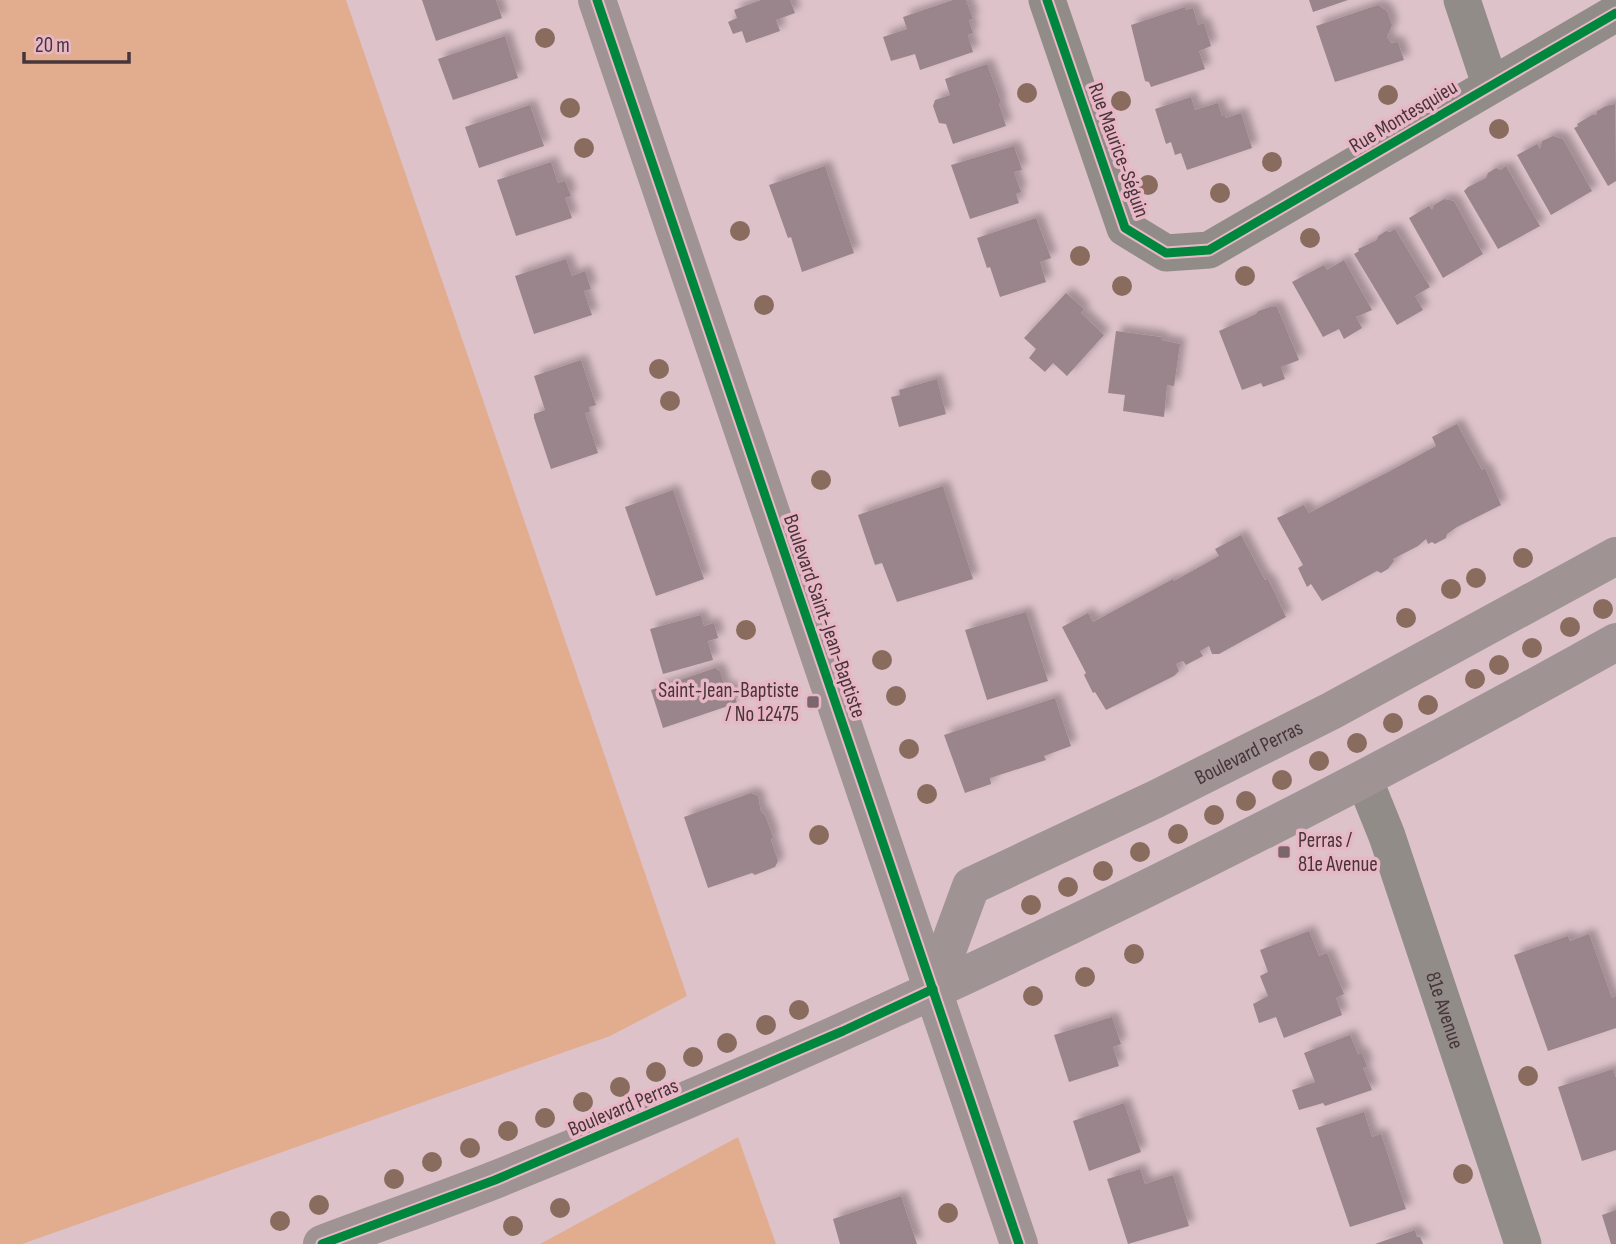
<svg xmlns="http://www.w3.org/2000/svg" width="1616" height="1244" font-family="'Sofia Sans Condensed',sans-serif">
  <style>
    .green { fill: #e2ac8f }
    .building { fill: #99858b; filter: url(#shadow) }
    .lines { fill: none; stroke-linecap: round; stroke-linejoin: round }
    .street { stroke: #928c89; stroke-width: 37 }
    .secondary { stroke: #9f9393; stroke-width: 38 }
    .cycleway-casing { stroke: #e8b7c6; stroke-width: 13 }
    .cycleway { stroke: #00873e; stroke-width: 9 }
    .tree { fill: #8a6c5f }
    .poi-dot { fill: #7c666d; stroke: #e8b7c6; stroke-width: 2.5 }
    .labels { text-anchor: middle; stroke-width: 7; stroke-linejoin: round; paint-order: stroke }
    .street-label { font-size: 21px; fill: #48343b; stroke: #e8b7c6 }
    .poi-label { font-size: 21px; fill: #48343b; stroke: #e8b7c6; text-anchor: end }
  </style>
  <defs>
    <filter id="shadow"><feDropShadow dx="6" dy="-6" stdDeviation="3.5" flood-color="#0004"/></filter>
  </defs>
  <rect width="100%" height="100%" fill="#ddc2ca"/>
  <g class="green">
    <path d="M 0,0 L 346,0 L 687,996 L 610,1036 L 22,1244 L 0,1244 Z"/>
    <path d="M 738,1137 L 776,1244 L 540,1244 Z"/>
  </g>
  <g class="building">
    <path d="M 422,0 L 496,0 L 502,18 L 436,41 Z"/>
    <path d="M 761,0 L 790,0 L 795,13 L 776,20 L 780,31 L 746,43 L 742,31 L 733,34 L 728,22 L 737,18 L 734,10 Z"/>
    <path d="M 953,0 L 966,0 L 973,19 L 969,20 L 973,33 L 968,35 L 973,52 L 920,70 L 915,54 L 891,61 L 883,37 L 907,29 L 903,17 Z"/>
    <path d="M 1309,0 L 1348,0 L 1313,12 Z"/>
    <path d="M 1378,5 L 1387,11 L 1392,25 L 1387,37 L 1391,43 L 1398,42 L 1404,60 L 1335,82 L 1316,26 Z"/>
    <path d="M 1185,7 L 1186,10 L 1193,8 L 1198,25 L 1204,23 L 1211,46 L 1199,51 L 1205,69 L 1151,87 L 1149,82 L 1145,81 L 1131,25 Z"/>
    <path d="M 505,36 L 518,78 L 453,100 L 438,59 Z"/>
    <path d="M 987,64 L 1001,102 L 999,104 L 1006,126 L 953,144 L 946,124 L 939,123 L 933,106 L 935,100 L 950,95 L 945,79 Z"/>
    <path d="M 1191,97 L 1195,110 L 1218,103 L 1222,116 L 1225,116 L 1226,118 L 1241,113 L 1252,148 L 1187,170 L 1181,153 L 1175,155 L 1171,142 L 1166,144 L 1155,109 Z"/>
    <path d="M 1615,104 L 1616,181 L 1608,186 L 1574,128 L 1578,126 L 1577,124 L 1592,115 L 1597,115 L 1597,111 L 1606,106 Z"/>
    <path d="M 530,105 L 544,146 L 479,168 L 465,127 Z"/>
    <path d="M 1553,136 L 1563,139 L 1592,191 L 1551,215 L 1517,155 L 1537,144 L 1540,149 L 1542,141 Z"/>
    <path d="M 1014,146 L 1022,170 L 1014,172 L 1021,192 L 1016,194 L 1019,203 L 970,219 L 951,165 Z"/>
    <path d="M 551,162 L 558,183 L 565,181 L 571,196 L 565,198 L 572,218 L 516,236 L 497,180 Z"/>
    <path d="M 825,166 L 854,253 L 802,272 L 791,237 L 788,238 L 769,185 Z"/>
    <path d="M 1506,166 L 1540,226 L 1498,249 L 1464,191 L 1468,187 L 1486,178 L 1488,173 L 1496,168 L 1501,170 Z"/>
    <path d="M 1444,199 L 1454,201 L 1483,254 L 1443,278 L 1409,218 L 1429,206 L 1432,210 L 1434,205 Z"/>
    <path d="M 1036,218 L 1051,258 L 1040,262 L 1046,282 L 1000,297 L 990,267 L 987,268 L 977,238 Z"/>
    <path d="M 1395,229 L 1430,287 L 1415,296 L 1423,310 L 1397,325 L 1354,254 L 1359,251 L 1358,249 L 1377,240 L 1378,236 L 1386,231 L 1390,232 Z"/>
    <path d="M 566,259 L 572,276 L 585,271 L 591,289 L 584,291 L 592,315 L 534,334 L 515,276 Z"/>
    <path d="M 1344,260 L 1372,310 L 1356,317 L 1362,328 L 1344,339 L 1339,329 L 1323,337 L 1292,282 L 1324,265 L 1327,270 Z"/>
    <path d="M 1066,293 L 1084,309 L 1081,313 L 1104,335 L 1067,376 L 1053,363 L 1045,372 L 1029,358 L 1036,349 L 1024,338 Z"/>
    <path d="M 1270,307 L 1277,307 L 1299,360 L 1281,367 L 1285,379 L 1263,387 L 1261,383 L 1242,390 L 1219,331 L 1256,314 L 1258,311 Z"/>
    <path d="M 1116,331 L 1161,337 L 1161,340 L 1180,344 L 1174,386 L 1167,385 L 1164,417 L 1123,411 L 1125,395 L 1108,393 Z"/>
    <path d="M 581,360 L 596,405 L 589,407 L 590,412 L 585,413 L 598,453 L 551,469 L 534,418 L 534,414 L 545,410 L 534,376 Z"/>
    <path d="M 937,379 L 946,414 L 899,427 L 891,397 L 900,395 L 899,390 Z"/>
    <path d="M 1457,424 L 1482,470 L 1485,468 L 1501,505 L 1457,527 L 1447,534 L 1446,538 L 1435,544 L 1432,542 L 1428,544 L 1426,539 L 1418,546 L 1393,559 L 1394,561 L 1388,569 L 1381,573 L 1377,571 L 1322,601 L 1311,584 L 1307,587 L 1298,568 L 1303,565 L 1277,518 L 1304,505 L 1309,513 L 1390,471 L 1436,446 L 1432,437 Z"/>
    <path d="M 943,486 L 973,579 L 897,602 L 882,563 L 875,565 L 858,515 Z"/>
    <path d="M 673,490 L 704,579 L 656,596 L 625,507 Z"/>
    <path d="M 1241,535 L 1265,580 L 1268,579 L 1286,617 L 1219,654 L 1212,654 L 1209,646 L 1200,651 L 1203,656 L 1186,665 L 1183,661 L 1176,664 L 1179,671 L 1174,676 L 1106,710 L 1095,692 L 1093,693 L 1084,675 L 1086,673 L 1062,627 L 1088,613 L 1093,622 L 1173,579 L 1174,581 L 1219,556 L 1215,549 Z"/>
    <path d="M 1026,612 L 1048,681 L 987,700 L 965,630 Z"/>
    <path d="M 701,615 L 704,626 L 714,623 L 718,638 L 708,641 L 713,660 L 663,674 L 650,629 Z"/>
    <path d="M 715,668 L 720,671 L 725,688 L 732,687 L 737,703 L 663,728 L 651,690 Z"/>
    <path d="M 1055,698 L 1071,746 L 1044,756 L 1046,760 L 990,778 L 991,784 L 965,793 L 944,735 Z"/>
    <path d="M 751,793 L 758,796 L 761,812 L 765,815 L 773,837 L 771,840 L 778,861 L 775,867 L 755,875 L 752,873 L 708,888 L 684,817 Z"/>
    <path d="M 1309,931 L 1319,956 L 1327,953 L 1344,994 L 1336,998 L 1342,1015 L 1284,1038 L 1276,1017 L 1259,1023 L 1253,1004 L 1268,996 L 1260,976 L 1268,972 L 1260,950 Z"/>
    <path d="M 1589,934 L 1612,998 L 1616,996 L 1616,1028 L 1548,1051 L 1514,955 L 1568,936 L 1570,941 Z"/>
    <path d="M 1112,1017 L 1121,1044 L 1113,1047 L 1119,1066 L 1069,1082 L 1054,1035 Z"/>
    <path d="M 1350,1035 L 1358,1054 L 1362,1053 L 1367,1067 L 1363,1068 L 1372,1090 L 1325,1106 L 1323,1103 L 1299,1110 L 1292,1090 L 1315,1082 L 1304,1053 Z"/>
    <path d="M 1613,1069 L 1616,1078 L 1616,1150 L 1582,1161 L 1558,1087 Z"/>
    <path d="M 1124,1103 L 1141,1152 L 1089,1171 L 1073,1121 Z"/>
    <path d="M 1364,1112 L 1372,1137 L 1381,1134 L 1406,1209 L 1350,1227 L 1316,1128 Z"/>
    <path d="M 1140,1169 L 1145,1184 L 1173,1175 L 1189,1226 L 1128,1244 L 1107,1179 Z"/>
    <path d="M 901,1196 L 917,1244 L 840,1244 L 833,1219 Z"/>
    <path d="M 1616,1210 L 1616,1244 L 1611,1244 L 1602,1215 Z"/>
    <path d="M 1415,1230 L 1417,1237 L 1420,1237 L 1423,1244 L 1375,1244 Z"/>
  </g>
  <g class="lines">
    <g class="street">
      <path d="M 1047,0 L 1125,228 L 1166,253 L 1209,250 L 1616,13"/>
      <path d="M 1462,0 L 1490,84"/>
      <path id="s1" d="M 1364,779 L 1387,836 L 1523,1244"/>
    </g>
    <g class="secondary">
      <path d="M 597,0 L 1019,1244"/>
      <path id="s2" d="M 933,989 L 971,886 L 1156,799 L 1331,711 L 1616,556"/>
      <path d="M 322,1244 C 380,1222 439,1202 497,1179 C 881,1024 1255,844 1616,642"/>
    </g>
    <defs>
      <g id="cycleway">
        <path d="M 597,0 L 1019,1244"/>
        <path d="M 1047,0 L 1125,228 L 1166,253 L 1209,250 L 1616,13"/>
        <path d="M 322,1244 L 495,1180 L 843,1031 L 933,989"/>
      </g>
    </defs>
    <use href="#cycleway" class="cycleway-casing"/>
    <use href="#cycleway" class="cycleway"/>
  </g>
  <g class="tree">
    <circle cx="545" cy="38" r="10"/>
    <circle cx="1027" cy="93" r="10"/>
    <circle cx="1388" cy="95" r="10"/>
    <circle cx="1121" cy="101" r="10"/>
    <circle cx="570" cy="108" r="10"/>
    <circle cx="1499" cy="129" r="10"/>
    <circle cx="584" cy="148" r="10"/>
    <circle cx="1272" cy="162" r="10"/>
    <circle cx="1148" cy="185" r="10"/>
    <circle cx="1220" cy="193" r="10"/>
    <circle cx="740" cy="231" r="10"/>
    <circle cx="1310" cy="238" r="10"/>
    <circle cx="1080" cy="256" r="10"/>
    <circle cx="1245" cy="276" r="10"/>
    <circle cx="1122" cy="286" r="10"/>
    <circle cx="764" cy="305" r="10"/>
    <circle cx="659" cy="369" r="10"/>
    <circle cx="670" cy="401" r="10"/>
    <circle cx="821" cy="480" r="10"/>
    <circle cx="1523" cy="558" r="10"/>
    <circle cx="1476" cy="578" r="10"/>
    <circle cx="1451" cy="589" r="10"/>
    <circle cx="1603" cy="609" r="10"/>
    <circle cx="1406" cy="618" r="10"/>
    <circle cx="1570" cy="627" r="10"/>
    <circle cx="746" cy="630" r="10"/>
    <circle cx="1532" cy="648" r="10"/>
    <circle cx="882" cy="660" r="10"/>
    <circle cx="1499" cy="665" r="10"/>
    <circle cx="1475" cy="679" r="10"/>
    <circle cx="896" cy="696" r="10"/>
    <circle cx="1428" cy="705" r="10"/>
    <circle cx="1393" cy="723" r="10"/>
    <circle cx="1357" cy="743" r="10"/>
    <circle cx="909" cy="749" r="10"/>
    <circle cx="1319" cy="761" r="10"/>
    <circle cx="1282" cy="780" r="10"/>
    <circle cx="927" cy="794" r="10"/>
    <circle cx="1246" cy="801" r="10"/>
    <circle cx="1214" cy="815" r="10"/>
    <circle cx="1178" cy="834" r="10"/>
    <circle cx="819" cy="835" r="10"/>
    <circle cx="1140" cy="852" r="10"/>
    <circle cx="1103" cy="871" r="10"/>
    <circle cx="1068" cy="887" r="10"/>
    <circle cx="1031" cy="905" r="10"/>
    <circle cx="1134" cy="954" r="10"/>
    <circle cx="1085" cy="977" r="10"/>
    <circle cx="1033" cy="996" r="10"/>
    <circle cx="799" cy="1010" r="10"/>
    <circle cx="766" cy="1025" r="10"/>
    <circle cx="727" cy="1043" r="10"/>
    <circle cx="693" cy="1057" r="10"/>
    <circle cx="656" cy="1072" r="10"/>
    <circle cx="1528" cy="1076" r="10"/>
    <circle cx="620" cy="1087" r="10"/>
    <circle cx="583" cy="1102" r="10"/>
    <circle cx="545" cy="1118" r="10"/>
    <circle cx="508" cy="1131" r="10"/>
    <circle cx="470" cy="1148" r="10"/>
    <circle cx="432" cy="1162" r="10"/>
    <circle cx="1463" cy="1174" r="10"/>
    <circle cx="394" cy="1179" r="10"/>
    <circle cx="319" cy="1205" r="10"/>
    <circle cx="560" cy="1208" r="10"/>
    <circle cx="948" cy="1213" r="10"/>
    <circle cx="280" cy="1221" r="10"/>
    <circle cx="513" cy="1226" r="10"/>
  </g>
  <g class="poi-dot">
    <rect x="806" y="695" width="14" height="14" rx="3.5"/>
    <rect x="1277" y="845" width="14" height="14" rx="3.5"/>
  </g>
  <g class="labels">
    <g class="street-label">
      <text transform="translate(1403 116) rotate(-31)" y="7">Rue Montesquieu</text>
      <text transform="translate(1119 150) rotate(70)" y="7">Rue Maurice-Séguin</text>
      <text transform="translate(825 616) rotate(71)" y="7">Boulevard Saint-Jean-Baptiste</text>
      <text dy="7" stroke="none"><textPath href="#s2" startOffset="418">Boulevard Perras</textPath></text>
      <text dy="7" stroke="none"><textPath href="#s1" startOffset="245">81e Avenue</textPath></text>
      <text transform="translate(623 1107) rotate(-23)" y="7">Boulevard Perras</text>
    </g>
    <g class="poi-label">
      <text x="799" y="697">Saint-Jean-Baptiste<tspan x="799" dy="24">/ No 12475</tspan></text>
      <text x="1298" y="847" text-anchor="start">Perras /<tspan x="1298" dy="24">81e Avenue</tspan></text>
    </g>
  </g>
  <path d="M24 52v10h105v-10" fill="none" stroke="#48343b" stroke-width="3.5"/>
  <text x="35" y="52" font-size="21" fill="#48343b" stroke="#e8b7c6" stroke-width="5" paint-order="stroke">20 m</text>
</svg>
